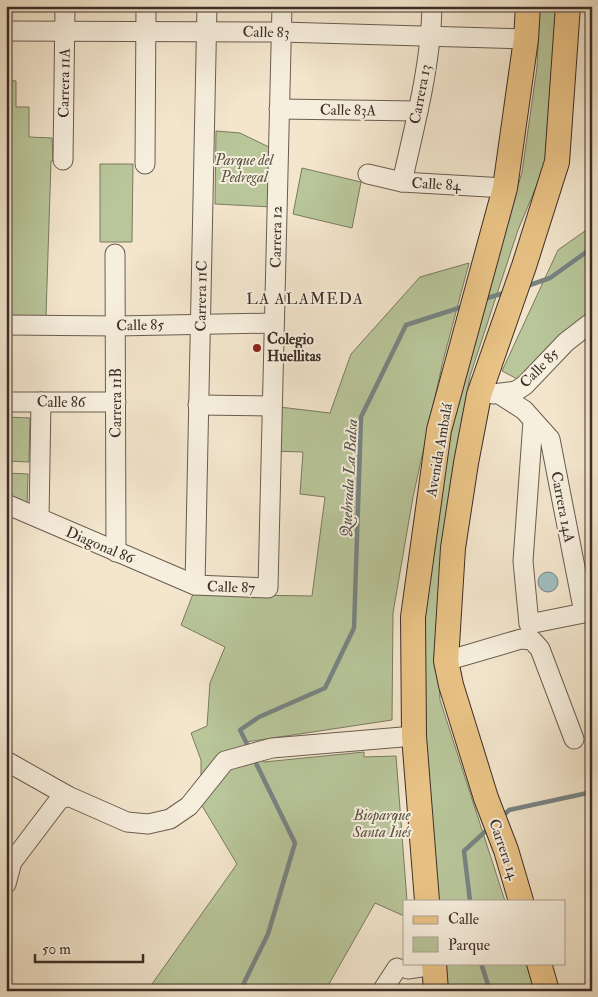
<svg xmlns="http://www.w3.org/2000/svg" width="598" height="997" font-family="'IM FELL Double Pica',serif">
  <style>
    .green { fill: #b8c69a; stroke: #7a7a61 }
    .water { fill: #9ebdc0; stroke: #778483 }
    .lines { fill: none; stroke-linecap: round; stroke-linejoin: round }
    .stream { stroke: #778483; stroke-width: 4.5 }
    .minor-casing { stroke: #6a5c51; stroke-width: 21 }
    .major-casing { stroke: #3c2e28; stroke-width: 26 }
    .minor { stroke: #f7efde; stroke-width: 19 }
    .major { stroke: #eac386; stroke-width: 24 }
    .poi-dot { fill: #8f2418; stroke: #f7efde; stroke-width: 2 }
    .labels { text-anchor: middle; stroke-width: 4; stroke-linejoin: round; paint-order: stroke }
    .street-label { font-size: 15px; fill: #3c2e28; stroke: #f7efde }
    .park-label { font-size: 15px; font-style: italic; fill: #5b5444; stroke: #f7efde }
    .poi-label { font-size: 15px; font-weight: bold; fill: #3c2e28; stroke: #f7efde; text-anchor: start }
    .neighbourhood-label { font-size: 16px; letter-spacing: 1px; fill: #3c2e28; stroke: #f7efde }
    .water-label { font-size: 16px; font-style: italic; fill: #54524e; stroke: #f7efde }
  </style>
  <rect width="100%" height="100%" fill="#f3e6cd"/>
  <filter id="stains"><feTurbulence type="fractalNoise" baseFrequency=".004" numOctaves="4"/><feColorMatrix values="0 0 0 0 .2 0 0 0 0 .09 0 0 0 0 .02 0 0 0 .5 -.17"/></filter>
  <radialGradient id="worn" r=".72"><stop offset=".6" stop-color="#630" stop-opacity="0"/><stop offset="1" stop-color="#630" stop-opacity=".3"/></radialGradient>
  <g class="green">
    <path d="M 540,6 L 558,6 L 547,161 L 518,230 L 470,376 L 458,443 L 437,618 L 440,700 L 505,901 L 437,901 L 423,700 L 424,601 L 447,427 L 522,172 L 537,67 Z"/>
    <path d="M 6,80 L 16,81 L 16,107 L 29,107 L 29,137 L 52,138 L 53,161 L 51,161 L 46,316 L 6,315 Z"/>
    <path d="M 216,131 L 240,133 L 273,149 L 272,207 L 215,204 Z"/>
    <path d="M 100,164 L 133,164 L 132,242 L 100,242 Z"/>
    <path d="M 302,168 L 361,182 L 352,228 L 293,214 Z"/>
    <path d="M 592,226 L 592,308 L 525,383 L 502,371 L 558,250 Z"/>
    <path d="M 469,263 L 443,361 L 413,497 L 393,613 L 392,720 L 246,742 L 264,762 L 364,752 L 364,757 L 396,756 L 407,901 L 404,901 L 404,916 L 375,903 L 325,991 L 147,991 L 237,864 L 201,804 L 201,760 L 191,733 L 207,726 L 210,683 L 225,647 L 181,625 L 193,594 L 312,596 L 325,497 L 300,494 L 303,452 L 270,451 L 271,406 L 330,413 L 351,354 L 420,277 Z"/>
    <path d="M 6,417 L 30,418 L 29,462 L 6,461 Z"/>
    <path d="M 6,473 L 28,474 L 27,507 L 6,497 Z"/>
    <path d="M 444,963 L 526,963 L 535,991 L 512,991 L 501,988 L 490,991 L 447,991 Z"/>
  </g>
  <circle class="water" cx="548" cy="582" r="10"/>
  <g class="lines">
    <g class="stream">
      <path d="M 527,286 L 550,278 L 592,248"/>
      <path d="M 481,300 L 507,292"/>
      <path d="M 250,750 L 240,730 L 259,717 L 325,688 L 354,628 L 361,417 L 406,325 L 465,306"/>
      <path d="M 501,818 L 509,810 L 592,792"/>
      <path d="M 470,901 L 464,851 L 489,828"/>
      <path d="M 481,963 L 490,991"/>
      <path d="M 240,991 L 268,934 L 295,843 L 253,757"/>
    </g>
    <defs>
      <g id="minor">
        <path d="M 6,31 L 281,32 L 526,39"/>
        <path d="M 279,109 L 418,111"/>
        <path d="M 63,160 L 65,6"/>
        <path d="M 145,164 L 146,6"/>
        <path d="M 368,174 L 402,182 L 505,188"/>
        <path d="M 402,182 C 415,124 431,65 432,6"/>
        <path d="M 115,254 L 116,552"/>
        <path d="M 6,325 L 117,326 L 274,323"/>
        <path d="M 493,394 L 516,391 L 525,385 L 566,342 L 592,322"/>
        <path d="M 499,394 L 524,410 L 550,439 L 584,613 L 529,624 L 523,561 L 533,421"/>
        <path d="M 6,402 L 116,402"/>
        <path d="M 198,405 L 271,406"/>
        <path d="M 6,504 L 195,585 L 268,588 L 282,6"/>
        <path d="M 39,518 L 41,402"/>
        <path d="M 195,585 L 207,6"/>
        <path d="M 446,661 L 521,639 L 532,640 L 540,649 L 574,739"/>
        <path d="M 6,761 L 68,796 L 127,822 L 148,824 L 170,819 L 189,806 L 225,761 L 272,748 L 414,736"/>
        <path d="M 6,884 L 12,862 L 59,800 L 68,796"/>
        <path d="M 408,969 L 434,965"/>
        <path d="M 382,991 L 397,968"/>
      </g>
      <g id="major">
        <path d="M 427,901 L 414,736 L 413,617 L 439,430 L 505,188 L 526,39 L 528,6"/>
        <path d="M 521,901 L 506,850 L 486,798 L 451,685 L 446,661 L 453,548 L 466,463 L 479,395 L 524,266 L 557,162 L 568,6"/>
        <path d="M 434,963 L 436,991"/>
        <path d="M 539,963 L 547,991"/>
      </g>
    </defs>
    <use href="#minor" class="minor-casing"/>
    <use href="#major" class="major-casing"/>
    <use href="#minor" class="minor"/>
    <use href="#major" class="major"/>
  </g>
  <circle class="poi-dot" cx="257" cy="348" r="5"/>
  <g class="labels">
    <g class="street-label">
      <text transform="translate(266 32) rotate(1)" y="5">Calle 83</text>
      <text transform="translate(64 83) rotate(-89)" y="5">Carrera 11A</text>
      <text transform="translate(420 94) rotate(-79)" y="5">Carrera 13</text>
      <text transform="translate(348 110) rotate(1)" y="5">Calle 83A</text>
      <text transform="translate(436 184) rotate(3)" y="5">Calle 84</text>
      <text transform="translate(276 237) rotate(-89)" y="5">Carrera 12</text>
      <text transform="translate(201 296) rotate(-89)" y="5">Carrera 11C</text>
      <text transform="translate(140 325) rotate(-1)" y="5">Calle 85</text>
      <text transform="translate(539 368) rotate(-45)" y="5">Calle 85</text>
      <text x="61" y="407">Calle 86</text>
      <text transform="translate(116 403) rotate(-90)" y="5">Carrera 11B</text>
      <text transform="translate(439 450) rotate(-80)" y="5">Avenida Ambalá</text>
      <text transform="translate(563 507) rotate(79)" y="5">Carrera 14A</text>
      <text transform="translate(100 545) rotate(23)" y="5">Diagonal 86</text>
      <text transform="translate(231 587) rotate(2)" y="5">Calle 87</text>
      <text transform="translate(504 849) rotate(71)" y="5">Carrera 14</text>
    </g>
    <g class="park-label">
      <text x="244" y="165">Parque del<tspan x="244" dy="17">Pedregal</tspan></text>
      <text x="382" y="820">Bioparque<tspan x="382" dy="17">Santa Inés</tspan></text>
    </g>
    <g class="poi-label">
      <text x="267" y="344">Colegio<tspan x="267" dy="17">Huellitas</tspan></text>
    </g>
    <g class="neighbourhood-label">
      <text x="305" y="304">LA ALAMEDA</text>
    </g>
    <g class="water-label">
      <text transform="translate(348 478) rotate(-87)" y="6">Quebrada La Balsa</text>
    </g>
  </g>
  <rect width="598" height="997" fill="none" stroke="#f3e6cd" stroke-width="25"/>
  <rect x="8" y="8" width="583" height="982" fill="none" stroke="#3c2e28" stroke-width="2.5"/>
  <rect x="12" y="12" width="573" height="972" fill="none" stroke="#3c2e28"/>
  <rect x="403" y="900" width="162" height="65" fill="#f7efde" stroke="#aca295"/>
  <rect x="413" y="916" width="25" height="8" fill="#eac386" stroke="#aca295"/>
  <text x="448" y="924" font-size="15" fill="#3c2e28">Calle</text>
  <rect x="413" y="937" width="25" height="15" fill="#b8c69a" stroke="#aca295"/>
  <text x="448" y="950" font-size="15" fill="#3c2e28">Parque</text>
  <path d="M35 954v8h108v-8" fill="none" stroke="#3c2e28" stroke-width="2.5"/>
  <text x="42" y="954" font-size="15" fill="#3c2e28" stroke="#f7efde" stroke-width="4" paint-order="stroke">50 m</text>
  <rect width="100%" height="100%" filter="url(#stains)"/>
  <rect width="100%" height="100%" fill="url(#worn)"/>
</svg>
